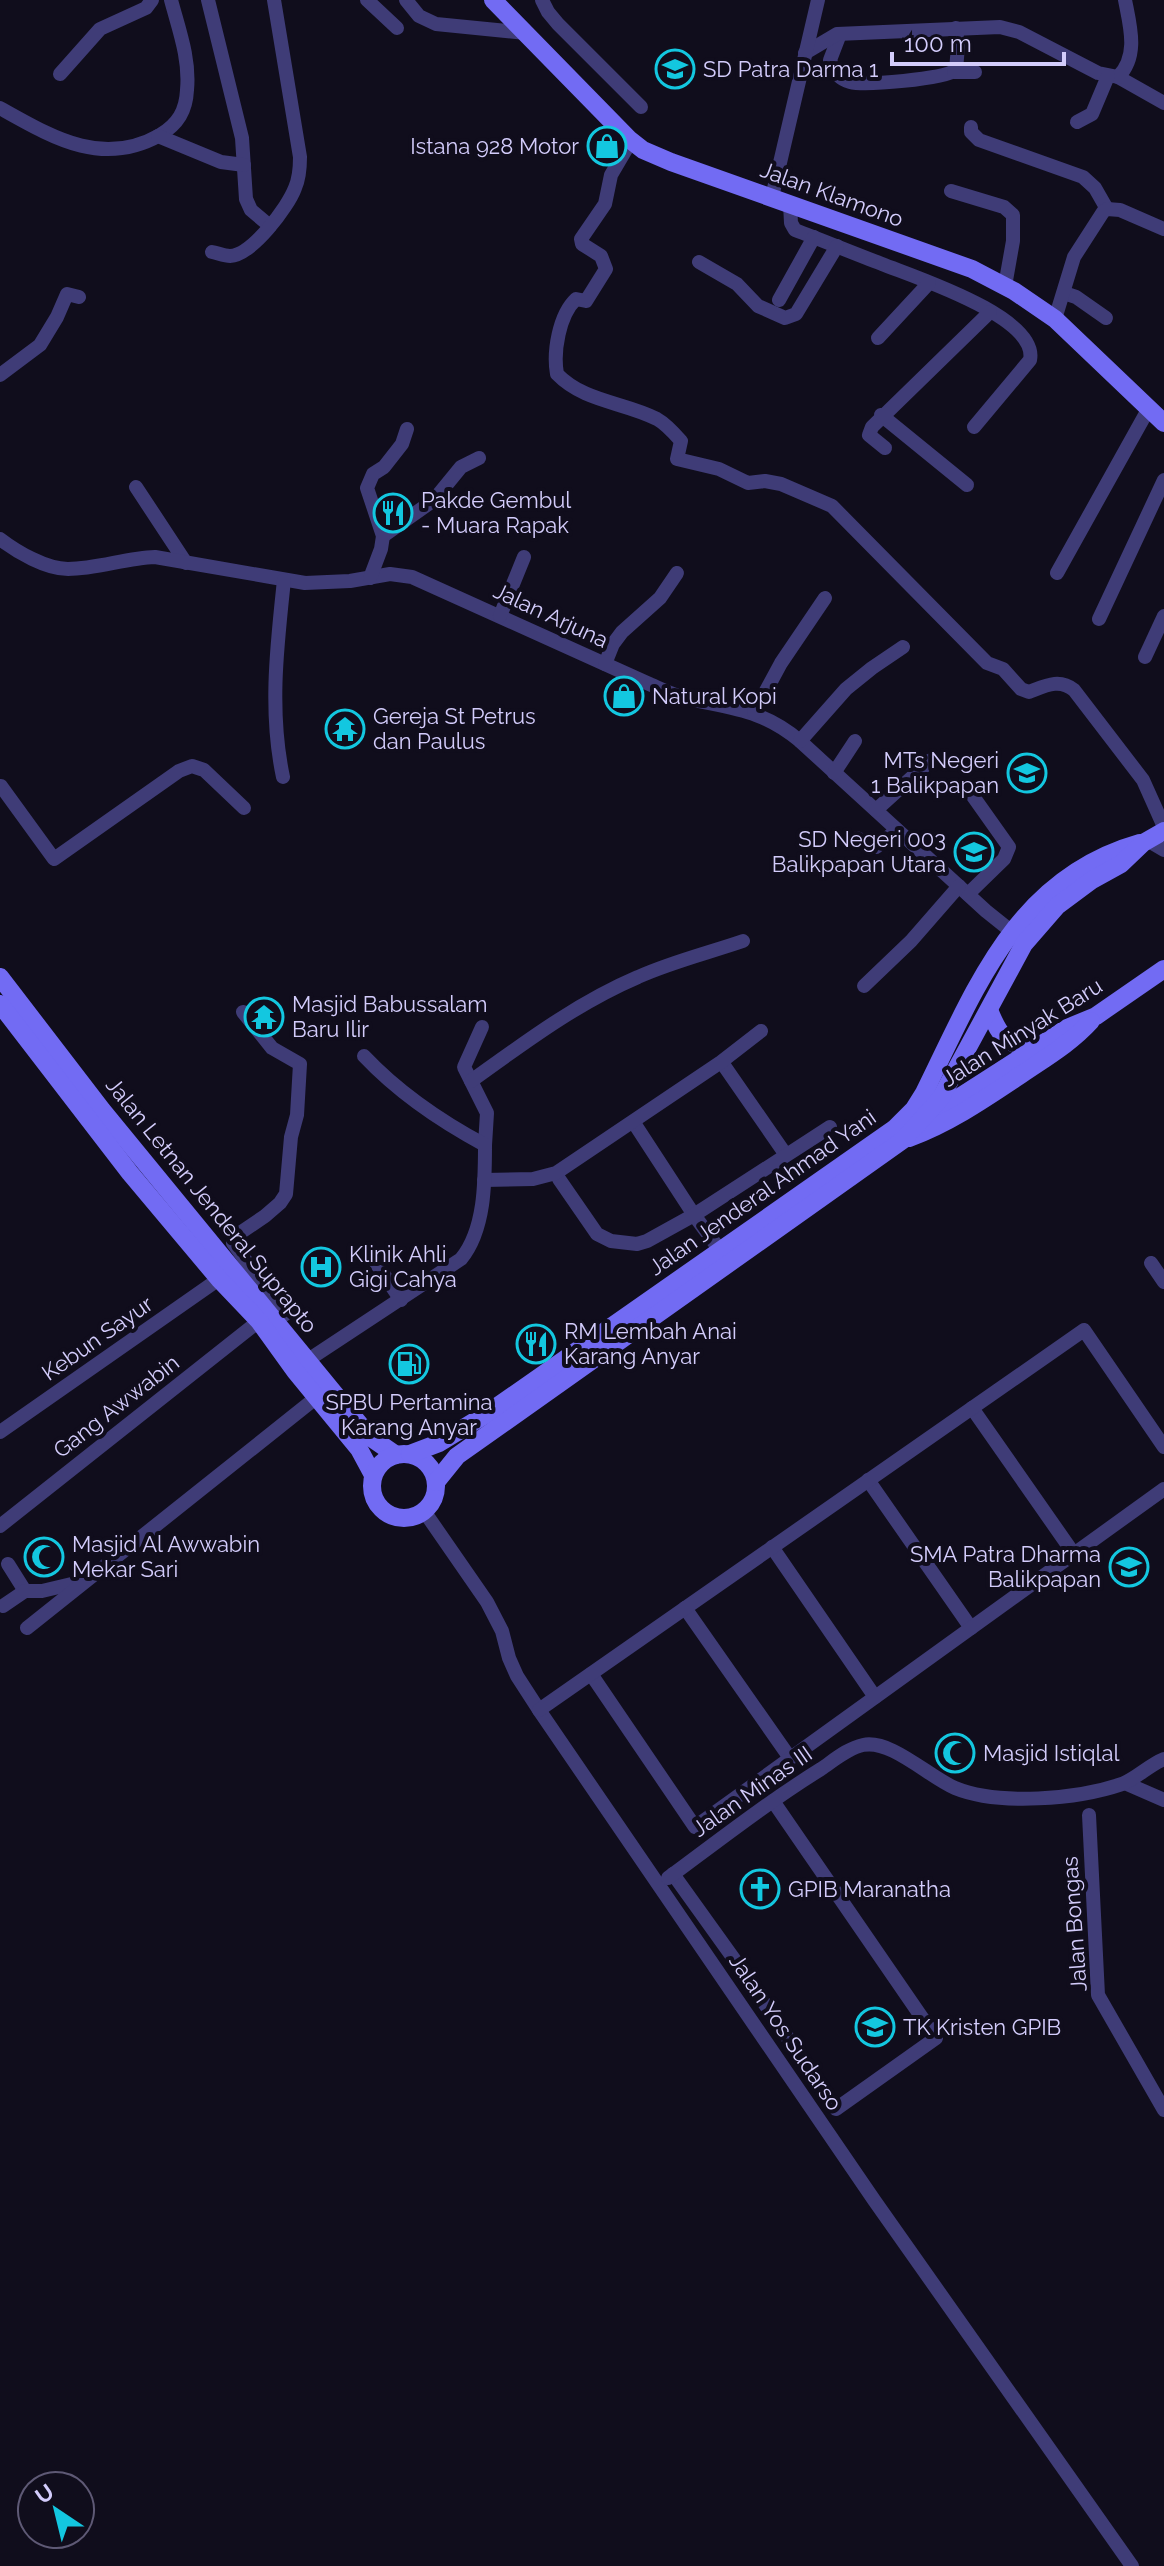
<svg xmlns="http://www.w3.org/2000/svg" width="1164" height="2566" font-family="Raleway,sans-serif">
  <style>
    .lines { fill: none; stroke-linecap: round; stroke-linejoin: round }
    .street { stroke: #3f3c77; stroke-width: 14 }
    .secondary { stroke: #726bf3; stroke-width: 18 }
    .labels { text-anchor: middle; stroke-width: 8; stroke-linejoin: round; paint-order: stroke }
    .poi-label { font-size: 22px; fill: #d3ccfb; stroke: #100d1c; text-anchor: start }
    .street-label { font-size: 22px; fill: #d3ccfb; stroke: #100d1c }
  </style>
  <rect width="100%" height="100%" fill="#100d1c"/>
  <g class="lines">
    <g class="street">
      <path d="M 208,0 L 242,138 L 246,199 L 251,210 L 270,226"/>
      <path d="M 367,0 L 397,28"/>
      <path d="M 406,0 L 419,16 L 436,24 L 526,33"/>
      <path d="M 542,0 L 548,12 L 558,24 L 641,107"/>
      <path d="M 840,34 L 830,60 C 833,70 838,79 850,82 C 865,86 943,79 956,70 L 958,46 L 956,28"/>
      <path d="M 805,53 L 837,34 L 1000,27 L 1019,32 L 1098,73 L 1118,77 L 1164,103"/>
      <path d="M 954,72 L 975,72"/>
      <path d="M 60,74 L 100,29 L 146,8 L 152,0"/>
      <path d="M 1118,77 C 1139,56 1130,26 1125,0"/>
      <path d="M 0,108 C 52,137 102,168 160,135 C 178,124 186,111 187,90 C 190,59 179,30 171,0"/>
      <path d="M 1077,122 L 1092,114 L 1108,76"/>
      <path d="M 971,127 L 971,132 L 979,140 L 1083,177 L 1095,188 L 1107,209"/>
      <path d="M 158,136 L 221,162 L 244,165"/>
      <path d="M 631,141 L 611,175 L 605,204 L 581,239 L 582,244 L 601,256 L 606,269 L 586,301 L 576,299 C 559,315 553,352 557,374 C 584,402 624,402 657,419 C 666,424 674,433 681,441 L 677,459 L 719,469 L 748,483 L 765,481 L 781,484 L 832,506 L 987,663 L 1003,669 L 1021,689 L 1029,692 C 1045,686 1059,678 1074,690 L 1143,780 L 1164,827"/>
      <path d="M 951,191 L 1004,207 L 1013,215 L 1013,241 L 1005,286"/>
      <path d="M 772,197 L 818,0"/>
      <path d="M 790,204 L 791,223 L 795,230 C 824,241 853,253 882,264 C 914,277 1039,317 1030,360 L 974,427"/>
      <path d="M 212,252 C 217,253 225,256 230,256 C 252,255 288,207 295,188 C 299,179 300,167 300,157 L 274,0"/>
      <path d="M 699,262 L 737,284 L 758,306 L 785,318 L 796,314 L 837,246"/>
      <path d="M 1064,293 L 1076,297 L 1106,318"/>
      <path d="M 779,300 L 814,237"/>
      <path d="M 1055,319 L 1074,257 L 1103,212 L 1107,209 L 1120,210 L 1164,229"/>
      <path d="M 878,338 L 929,283"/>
      <path d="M 0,375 L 40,345 L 57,317 L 67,294 L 79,297"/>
      <path d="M 881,415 L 967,485"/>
      <path d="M 885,448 L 869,435 L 872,427 L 990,312"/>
      <path d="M 136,487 L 186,563"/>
      <path d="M 383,536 L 434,500 L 461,467 L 479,458"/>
      <path d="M 0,539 C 17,552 46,569 68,569 C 97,569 126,558 155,557 L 305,583 L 350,581 L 390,574 L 412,577 L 647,683 C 661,689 674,696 689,699 C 734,709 763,710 800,741 L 986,911 L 1011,931"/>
      <path d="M 1057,573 L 1149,408"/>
      <path d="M 370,578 L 381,549 L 383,536 L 367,488 L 373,474 L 384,467 L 402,444 L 407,429"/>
      <path d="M 500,616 L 524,557"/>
      <path d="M 1099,619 L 1164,480"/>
      <path d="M 1145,657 L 1164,616"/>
      <path d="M 605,664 L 613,644 L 622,632 L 660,598 L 677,573"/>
      <path d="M 754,713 L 781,663 L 825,598"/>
      <path d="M 800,741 L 846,689 L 872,668 L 903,647"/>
      <path d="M 834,773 L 855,741"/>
      <path d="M 283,777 C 269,711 277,646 284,580"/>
      <path d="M 0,787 L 1,786 L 54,859 L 179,771 L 192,766 L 204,770 L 244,808"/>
      <path d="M 876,810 L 931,760"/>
      <path d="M 857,838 L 876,847 L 897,830"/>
      <path d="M 1147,840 L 1164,850"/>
      <path d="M 968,894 L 1004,859 L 1009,847 L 970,792"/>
      <path d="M 864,986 L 911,941 L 959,886"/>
      <path d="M 243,1012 L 272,1048 L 300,1064 L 297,1115 L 291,1137 L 286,1194 L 280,1203 L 265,1216 L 237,1235 L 233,1243 L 262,1283 L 288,1312 L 276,1321"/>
      <path d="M 482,1027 L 464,1067 L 487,1113 L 485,1145"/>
      <path d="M 725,1067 L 786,1155"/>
      <path d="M 471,1081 C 524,1043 577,1003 638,977 C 671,962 708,953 743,941"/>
      <path d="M 636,1126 L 694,1215 L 725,1257"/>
      <path d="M 559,1179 L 597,1234 L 611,1241 L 637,1244 L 647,1241 L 694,1215 L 830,1127"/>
      <path d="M 484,1180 L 533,1179 L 556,1173 L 721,1062 L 761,1031"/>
      <path d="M 370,1254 L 401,1300"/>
      <path d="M 1151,1263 L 1164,1282"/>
      <path d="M 308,1360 L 461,1259 C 485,1230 485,1182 485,1145 C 442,1122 398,1092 364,1056"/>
      <path d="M 972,1408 L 1074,1554"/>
      <path d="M 0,1432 L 219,1279"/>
      <path d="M 868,1480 L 971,1628"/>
      <path d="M 424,1511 L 487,1602 L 502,1631 L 509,1658 L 517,1676 L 539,1710 L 874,2200 L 1132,2566"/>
      <path d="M 0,1526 L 259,1321"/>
      <path d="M 772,1547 L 875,1697"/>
      <path d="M 8,1564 L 25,1591"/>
      <path d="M 3,1606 L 25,1591 L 42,1591 L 80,1582"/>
      <path d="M 685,1608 L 790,1758"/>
      <path d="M 27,1628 L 317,1397"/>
      <path d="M 591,1674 L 695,1827 L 1164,1489"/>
      <path d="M 539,1710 L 1084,1330 L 1164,1447"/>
      <path d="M 1125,1783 L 1164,1800"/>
      <path d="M 1089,1815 L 1098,1995 L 1164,2110"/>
      <path d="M 673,1874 L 739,1966 L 836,2109 L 936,2038 L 773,1801"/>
      <path d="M 668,1878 C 718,1841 768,1802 821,1769 C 833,1761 848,1748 863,1745 C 891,1739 929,1777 955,1788 C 999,1806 1078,1799 1122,1784 C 1137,1778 1149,1765 1164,1759"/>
    </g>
    <g class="secondary">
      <path d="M 493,0 L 629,139 L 643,150 L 671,162 L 972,269 L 1014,291 L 1055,319 L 1164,423"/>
      <path d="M 0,977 L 102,1110 L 370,1437 L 396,1455"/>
      <path d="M 0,1004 L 130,1173 L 219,1279 L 259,1321 L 295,1371 L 359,1449 L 373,1475"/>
      <path d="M 989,1010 C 1000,1037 1004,1041 1032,1051"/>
      <path d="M 933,1114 L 1067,1028 L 1096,1016 L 1164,969"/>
      <path d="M 909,1138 C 950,1123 986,1098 1022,1074 C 1047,1057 1071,1043 1091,1021"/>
      <circle cx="404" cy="1486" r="32"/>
      <path d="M 410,1454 L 439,1443 L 485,1415 L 894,1129 L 914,1109 L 924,1093 C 976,988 1016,878 1140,843"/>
      <path d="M 436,1482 L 457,1456 L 903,1140 L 940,1099 L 1024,944 L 1057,906 L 1092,880 L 1121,864 L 1143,843 L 1164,831"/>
    </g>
  </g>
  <defs>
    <symbol id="school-ring" viewBox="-11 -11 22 22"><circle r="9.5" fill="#100d1c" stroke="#13c7e0" stroke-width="1.5"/><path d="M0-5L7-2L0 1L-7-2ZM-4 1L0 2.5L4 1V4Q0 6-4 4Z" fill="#13c7e0"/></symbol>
    <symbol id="shop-ring" viewBox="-11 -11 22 22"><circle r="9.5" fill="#100d1c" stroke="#13c7e0" stroke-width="1.5"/><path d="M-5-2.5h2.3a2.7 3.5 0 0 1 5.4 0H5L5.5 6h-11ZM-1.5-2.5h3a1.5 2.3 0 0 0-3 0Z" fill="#13c7e0"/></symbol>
    <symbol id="restaurant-ring" viewBox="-11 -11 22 22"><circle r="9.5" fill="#100d1c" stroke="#13c7e0" stroke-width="1.5"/><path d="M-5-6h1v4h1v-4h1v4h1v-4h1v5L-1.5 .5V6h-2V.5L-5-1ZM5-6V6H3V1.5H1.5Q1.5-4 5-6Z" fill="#13c7e0"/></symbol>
    <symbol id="temple-ring" viewBox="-11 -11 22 22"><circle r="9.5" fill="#100d1c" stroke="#13c7e0" stroke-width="1.5"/><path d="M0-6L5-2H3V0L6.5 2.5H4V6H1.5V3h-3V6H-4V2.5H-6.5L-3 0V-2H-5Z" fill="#13c7e0"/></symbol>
    <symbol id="hospital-ring" viewBox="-11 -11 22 22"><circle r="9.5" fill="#100d1c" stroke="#13c7e0" stroke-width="1.5"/><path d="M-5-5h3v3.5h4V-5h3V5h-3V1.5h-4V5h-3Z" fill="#13c7e0"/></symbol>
    <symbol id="fuel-ring" viewBox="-11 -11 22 22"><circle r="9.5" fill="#100d1c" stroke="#13c7e0" stroke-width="1.5"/><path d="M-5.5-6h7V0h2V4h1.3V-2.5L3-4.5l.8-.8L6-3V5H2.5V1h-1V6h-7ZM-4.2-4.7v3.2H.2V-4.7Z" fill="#13c7e0"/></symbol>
    <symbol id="mosque-ring" viewBox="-11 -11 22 22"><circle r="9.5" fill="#100d1c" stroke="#13c7e0" stroke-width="1.5"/><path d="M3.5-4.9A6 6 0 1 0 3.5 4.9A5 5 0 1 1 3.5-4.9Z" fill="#13c7e0"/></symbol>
    <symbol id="church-ring" viewBox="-11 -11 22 22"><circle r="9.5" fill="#100d1c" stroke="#13c7e0" stroke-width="1.5"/><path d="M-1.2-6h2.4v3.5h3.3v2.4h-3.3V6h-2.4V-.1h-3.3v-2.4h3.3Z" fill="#13c7e0"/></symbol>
  </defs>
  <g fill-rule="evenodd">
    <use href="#school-ring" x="653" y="47" width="44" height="44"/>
    <use href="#shop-ring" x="585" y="124" width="44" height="44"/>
    <use href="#restaurant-ring" x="371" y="491" width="44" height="44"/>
    <use href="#shop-ring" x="602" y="674" width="44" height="44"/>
    <use href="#temple-ring" x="323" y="707" width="44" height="44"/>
    <use href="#school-ring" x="1005" y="751" width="44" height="44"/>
    <use href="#school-ring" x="952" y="830" width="44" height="44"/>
    <use href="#temple-ring" x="242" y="995" width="44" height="44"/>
    <use href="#hospital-ring" x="299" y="1245" width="44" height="44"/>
    <use href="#restaurant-ring" x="514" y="1322" width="44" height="44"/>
    <use href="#fuel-ring" x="387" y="1342" width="44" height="44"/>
    <use href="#mosque-ring" x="22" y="1535" width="44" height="44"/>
    <use href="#school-ring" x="1107" y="1545" width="44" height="44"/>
    <use href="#mosque-ring" x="933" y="1731" width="44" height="44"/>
    <use href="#church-ring" x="738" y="1867" width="44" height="44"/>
    <use href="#school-ring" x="853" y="2005" width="44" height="44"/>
  </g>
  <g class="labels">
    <g class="poi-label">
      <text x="703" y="77">SD Patra Darma 1</text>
      <text x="579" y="154" text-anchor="end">Istana 928 Motor</text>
      <text x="421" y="508">Pakde Gembul<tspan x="421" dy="25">- Muara Rapak</tspan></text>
      <text x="652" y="704">Natural Kopi</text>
      <text x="373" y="724">Gereja St Petrus<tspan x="373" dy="25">dan Paulus</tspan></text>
      <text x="999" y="768" text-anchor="end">MTs Negeri<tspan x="999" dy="25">1 Balikpapan</tspan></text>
      <text x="946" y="847" text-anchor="end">SD Negeri 003<tspan x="946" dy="25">Balikpapan Utara</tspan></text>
      <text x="292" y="1012">Masjid Babussalam<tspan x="292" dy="25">Baru Ilir</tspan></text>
      <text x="349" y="1262">Klinik Ahli<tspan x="349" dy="25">Gigi Cahya</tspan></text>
      <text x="564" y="1339">RM Lembah Anai<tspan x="564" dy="25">Karang Anyar</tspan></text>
      <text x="409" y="1410" text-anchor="middle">SPBU Pertamina<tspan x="409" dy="25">Karang Anyar</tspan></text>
      <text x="72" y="1552">Masjid Al Awwabin<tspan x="72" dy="25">Mekar Sari</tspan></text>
      <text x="1101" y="1562" text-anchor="end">SMA Patra Dharma<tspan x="1101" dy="25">Balikpapan</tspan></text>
      <text x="983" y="1761">Masjid Istiqlal</text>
      <text x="788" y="1897">GPIB Maranatha</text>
      <text x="903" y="2035">TK Kristen GPIB</text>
    </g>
    <g class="street-label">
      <text transform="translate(832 194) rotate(20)" y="8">Jalan Klamono</text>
      <text transform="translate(551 615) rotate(25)" y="8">Jalan Arjuna</text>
      <text transform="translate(1022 1032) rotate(-32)" y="8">Jalan Minyak Baru</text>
      <text transform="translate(762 1192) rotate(-35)" y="8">Jalan Jenderal Ahmad Yani</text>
      <text transform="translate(212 1205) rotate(51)" y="8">Jalan Letnan Jenderal Suprapto</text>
      <text transform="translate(97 1338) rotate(-35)" y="8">Kebun Sayur</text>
      <text transform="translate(116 1406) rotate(-38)" y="8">Gang Awwabin</text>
      <text transform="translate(752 1791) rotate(-35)" y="8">Jalan Minas III</text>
      <text transform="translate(1074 1924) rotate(-94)" y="8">Jalan Bongas</text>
      <text transform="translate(786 2032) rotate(56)" y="8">Jalan Yos Sudarso</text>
    </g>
  </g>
  <g transform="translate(56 2510) rotate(325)"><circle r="38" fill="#100d1c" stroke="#5e5975" stroke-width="2"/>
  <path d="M0-6L14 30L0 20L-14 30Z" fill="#13c7e0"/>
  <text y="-12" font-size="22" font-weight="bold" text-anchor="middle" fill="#d3ccfb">U</text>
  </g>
  <path d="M892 52v12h172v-12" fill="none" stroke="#d3ccfb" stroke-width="4"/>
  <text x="904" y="52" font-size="24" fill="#d3ccfb" stroke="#100d1c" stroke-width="6" paint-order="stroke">100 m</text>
</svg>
